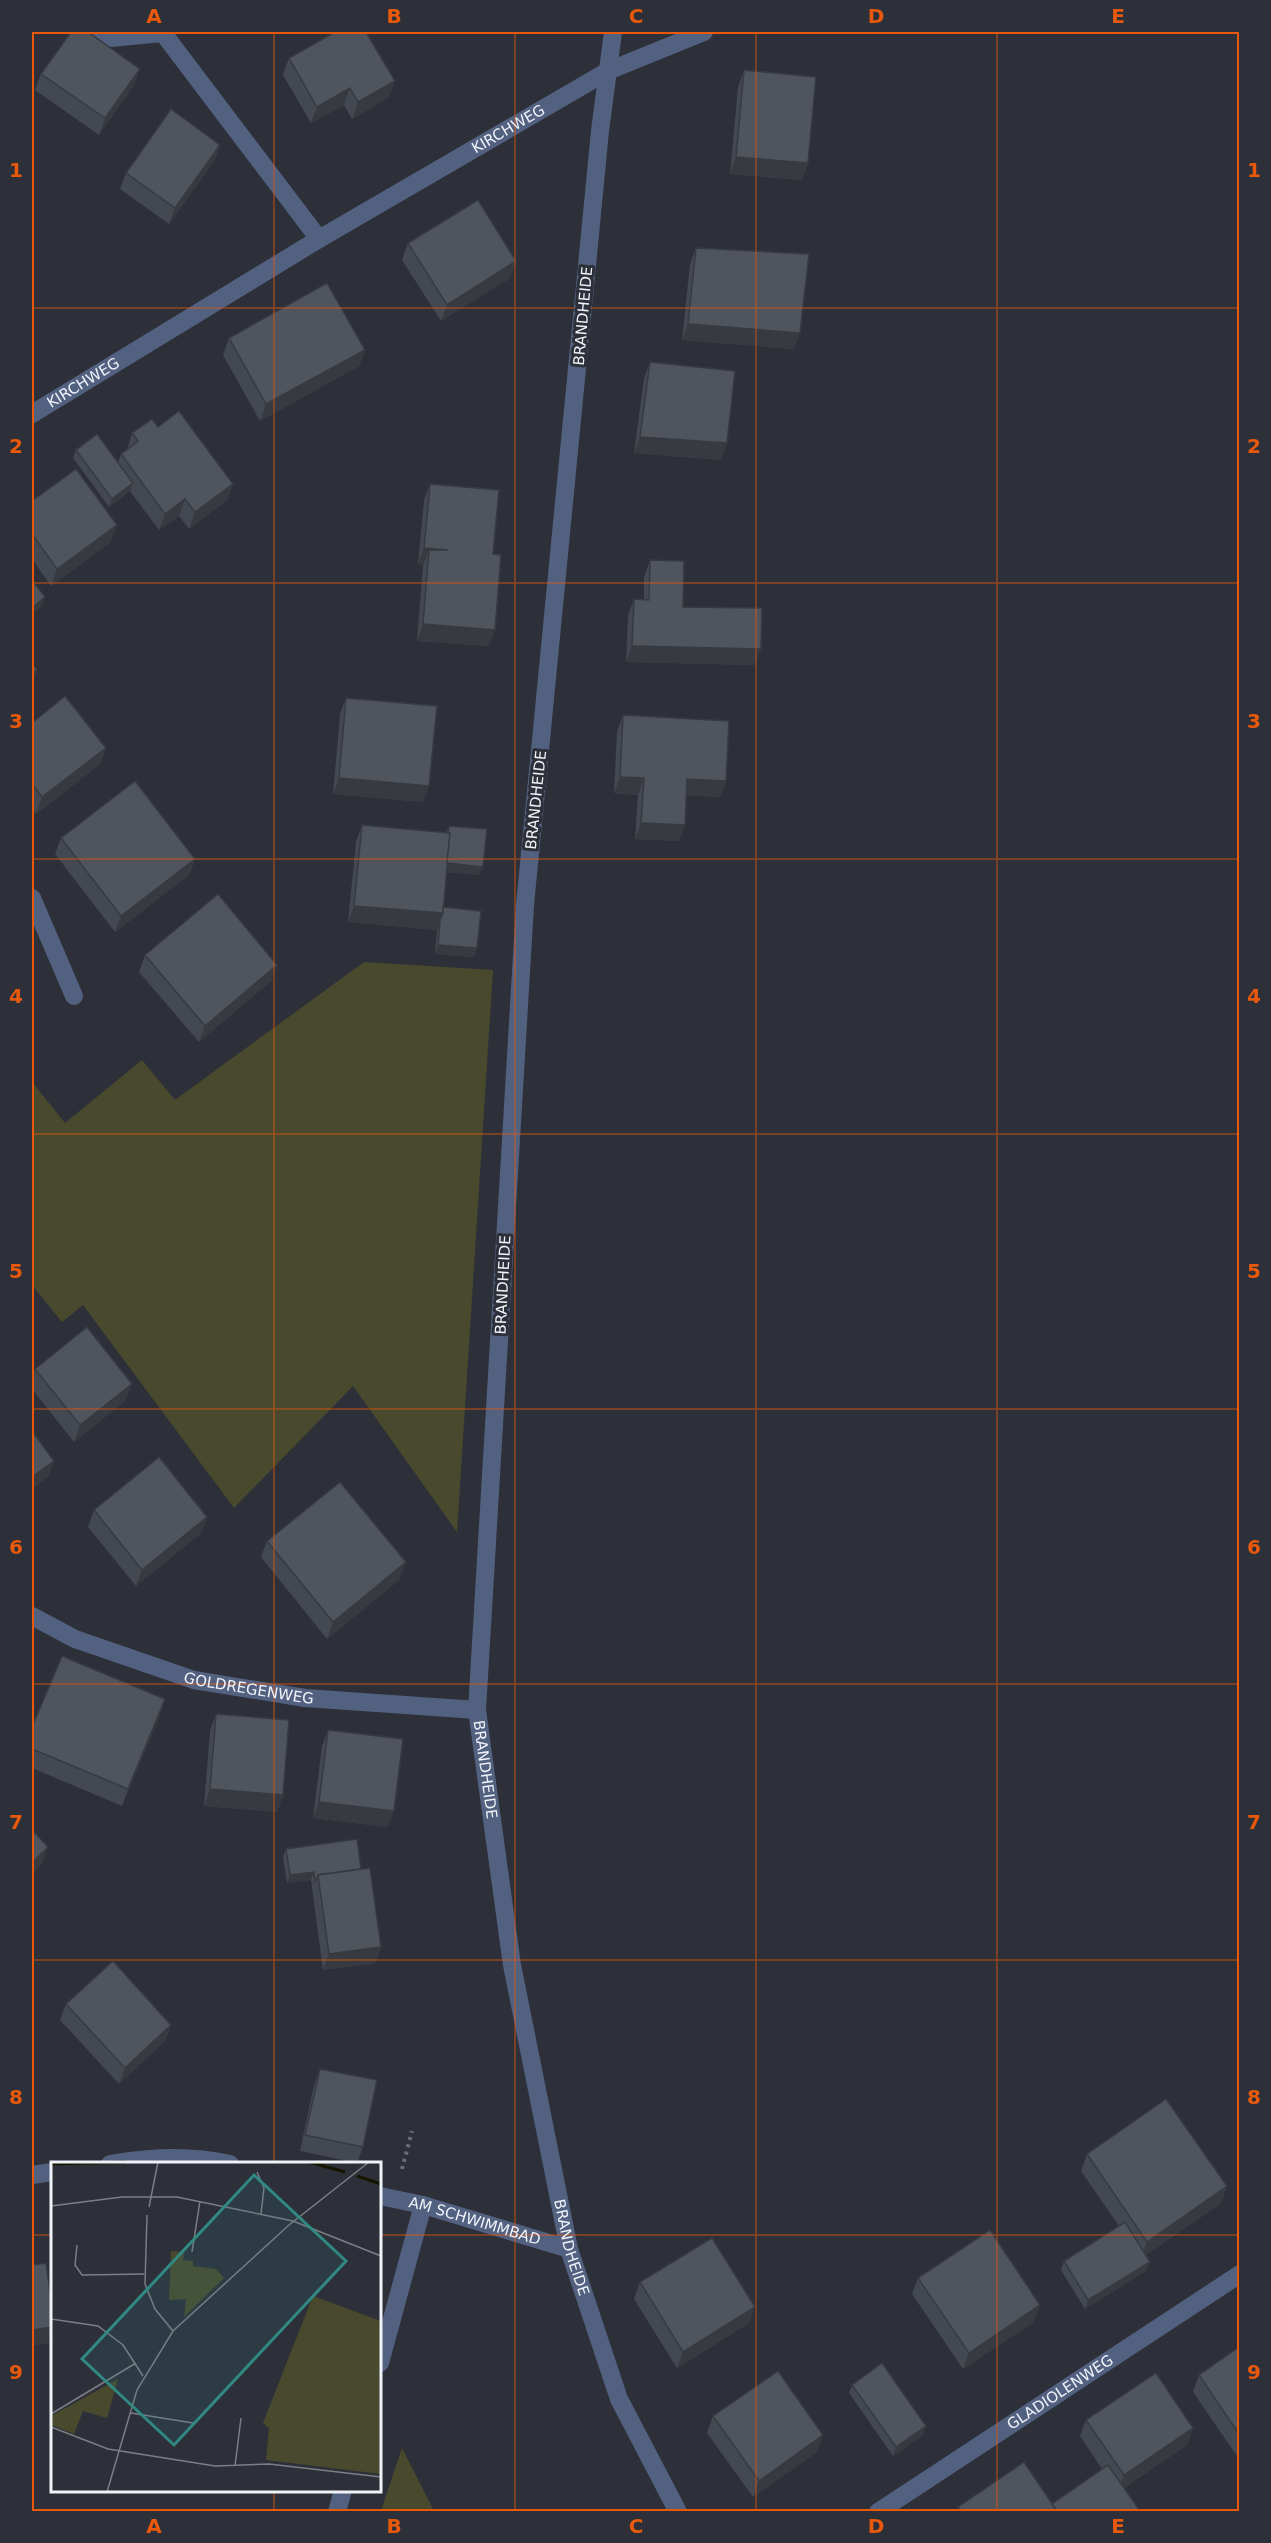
<svg xmlns="http://www.w3.org/2000/svg" width="1271" height="2543" font-family="'DejaVu Sans',sans-serif">
  <style>
    .green { fill: #494a2d }
    .lines { fill: none; stroke-linecap: round; stroke-linejoin: round }
    .path { stroke: #6a6d75; stroke-width: 4; stroke-dasharray: 3 4.5; stroke-linecap: butt }
    .service { stroke: #536181; stroke-width: 18 }
    .minor { stroke: #536181; stroke-width: 18 }
    .wall { fill: #444850 }
    .shaded-wall { fill: #373b41 }
    .building { fill: #4f545d; stroke: #373b41; stroke-width: 1.5 }
    .grid { fill: none; stroke: #e8590c; stroke-width: 1.5; stroke-opacity: 0.55 }
    .labels { text-anchor: middle; stroke-width: 6; stroke-linejoin: round; paint-order: stroke }
    .street-label { font-size: 15px; fill: #eff2f8; stroke: #2d3039 }
    .inset-river { fill: none; stroke: #161600; stroke-width: 3 }
    .inset-road { fill: none; stroke: #7b7e85; stroke-width: 1.5 }
    .view { fill: #318983; fill-opacity: 0.15; stroke: #318983; stroke-width: 3 }
    .inset-edge { fill: none; stroke: #eff2f8; stroke-width: 3 }
    .neatline { fill: none; stroke: #e8590c; stroke-width: 2 }
    .grid-label { font-size: 20px; text-anchor: middle; font-weight: bold; fill: #e8590c }
  </style>
  <rect width="100%" height="100%" fill="#2d3039"/>
  <g class="green">
    <path d="M 364,962 L 493,970 L 457,1532 L 353,1386 L 234,1508 L 83,1305 L 62,1322 L 32,1285 L 32,1082 L 65,1123 L 142,1060 L 175,1100 Z"/>
    <path d="M 402,2448 L 434,2511 L 381,2511 Z"/>
  </g>
  <g class="lines">
    <path class="path" d="M 402,2169 L 412,2131"/>
    <g class="service">
      <path d="M 608,71 L 704,32"/>
      <path d="M 380,2363 L 423,2205"/>
      <path d="M 337,2512 L 343,2490"/>
    </g>
    <g class="minor">
      <path d="M 101,32 L 110,38 L 163,33 L 319,239"/>
      <path id="s1" d="M 613,32 L 600,131 L 525,905 L 477,1710 L 512,1965 L 569,2249 L 619,2399 L 678,2512"/>
      <path id="s2" d="M 32,414 L 319,239 L 608,71"/>
      <path d="M 32,898 L 74,996"/>
      <path id="s3" d="M 32,1616 L 75,1639 L 194,1680 L 305,1698 L 477,1710"/>
      <path d="M 110,2164 C 151,2157 189,2155 230,2164"/>
      <path d="M 32,2175 L 52,2172"/>
      <path id="s4" d="M 380,2196 L 423,2205 L 569,2249"/>
      <path id="s5" d="M 878,2512 L 1240,2274"/>
    </g>
  </g>
  <g class="wall">
    <path d="M 289,58 L 389,97 L 352,119 L 344,105 L 311,123 L 283,75 Z"/>
    <path d="M 744,70 L 808,163 L 802,180 L 730,174 L 738,87 Z"/>
    <path d="M 41,74 L 134,85 L 99,135 L 35,90 Z"/>
    <path d="M 220,145 L 214,161 L 169,224 L 120,189 L 126,173 Z"/>
    <path d="M 408,243 L 516,261 L 510,278 L 441,321 L 402,260 Z"/>
    <path d="M 696,248 L 794,349 L 682,340 L 690,264 Z"/>
    <path d="M 229,338 L 365,350 L 359,366 L 260,421 L 223,355 Z"/>
    <path d="M 650,362 L 721,460 L 634,453 L 644,379 Z"/>
    <path d="M 158,427 L 233,484 L 227,500 L 189,529 L 179,516 L 159,530 L 130,491 L 109,507 L 73,458 L 76,450 L 118,462 L 121,454 L 127,450 L 132,433 Z"/>
    <path d="M 430,484 L 493,554 L 489,646 L 417,641 L 423,565 L 418,564 L 424,500 Z"/>
    <path d="M 32,501 L 111,542 L 51,586 L 32,559 Z"/>
    <path d="M 650,560 L 683,607 L 755,665 L 626,662 L 628,616 L 634,599 L 644,600 L 644,577 Z"/>
    <path d="M 346,698 L 423,802 L 333,794 L 340,714 Z"/>
    <path d="M 623,715 L 726,781 L 720,797 L 686,795 L 685,825 L 679,841 L 635,839 L 638,795 L 614,793 L 617,732 Z"/>
    <path d="M 32,723 L 106,748 L 100,764 L 36,814 L 32,808 Z"/>
    <path d="M 362,825 L 446,833 L 449,826 L 480,875 L 447,872 L 443,907 L 477,948 L 474,957 L 435,954 L 437,929 L 437,930 L 348,922 L 356,842 Z"/>
    <path d="M 61,838 L 195,859 L 189,875 L 115,932 L 55,854 Z"/>
    <path d="M 145,955 L 277,965 L 271,981 L 199,1042 L 139,972 Z"/>
    <path d="M 35,1369 L 126,1400 L 74,1442 L 32,1389 L 32,1377 Z"/>
    <path d="M 94,1510 L 207,1517 L 201,1533 L 136,1586 L 88,1527 Z"/>
    <path d="M 267,1541 L 400,1579 L 327,1639 L 261,1557 Z"/>
    <path d="M 165,1699 L 122,1806 L 32,1768 L 32,1727 Z"/>
    <path d="M 216,1714 L 283,1795 L 277,1812 L 204,1806 L 210,1731 Z"/>
    <path d="M 328,1730 L 388,1827 L 313,1818 L 322,1746 Z"/>
    <path d="M 286,1849 L 361,1869 L 381,1947 L 375,1963 L 323,1970 L 311,1880 L 287,1883 L 283,1857 Z"/>
    <path d="M 66,2004 L 171,2025 L 165,2041 L 119,2084 L 60,2020 Z"/>
    <path d="M 320,2069 L 363,2147 L 357,2163 L 300,2151 L 314,2085 Z"/>
    <path d="M 1087,2154 L 1227,2186 L 1221,2203 L 1146,2255 L 1147,2270 L 1085,2309 L 1061,2270 L 1064,2261 L 1119,2226 L 1081,2171 Z"/>
    <path d="M 918,2278 L 1040,2305 L 1034,2322 L 963,2369 L 912,2294 Z"/>
    <path d="M 640,2282 L 749,2323 L 677,2368 L 634,2299 Z"/>
    <path d="M 1239,2347 L 1239,2459 L 1193,2392 L 1199,2375 Z"/>
    <path d="M 852,2385 L 923,2435 L 893,2456 L 849,2393 Z"/>
    <path d="M 713,2416 L 817,2452 L 753,2497 L 707,2433 Z"/>
    <path d="M 1086,2420 L 1193,2428 L 1187,2445 L 1124,2488 L 1140,2511 L 956,2511 L 958,2507 L 1052,2504 L 1102,2469 L 1080,2436 Z"/>
  </g>
  <g class="shaded-wall">
    <path d="M 140,69 L 134,85 L 99,135 L 105,118 Z"/>
    <path d="M 395,81 L 389,97 L 352,119 L 358,102 Z"/>
    <path d="M 350,88 L 344,105 L 311,123 L 317,107 Z"/>
    <path d="M 220,145 L 214,161 L 169,224 L 175,208 Z"/>
    <path d="M 736,157 L 808,163 L 802,180 L 730,174 Z"/>
    <path d="M 516,261 L 510,278 L 441,321 L 447,305 Z"/>
    <path d="M 688,324 L 800,333 L 794,349 L 682,340 Z"/>
    <path d="M 365,350 L 359,366 L 260,421 L 266,404 Z"/>
    <path d="M 640,437 L 727,443 L 721,460 L 634,453 Z"/>
    <path d="M 133,483 L 130,491 L 109,507 L 112,499 Z"/>
    <path d="M 233,484 L 227,500 L 189,529 L 195,512 Z"/>
    <path d="M 185,499 L 179,516 L 159,530 L 165,514 Z"/>
    <path d="M 117,525 L 111,542 L 51,586 L 57,569 Z"/>
    <path d="M 424,548 L 448,550 L 429,550 L 423,565 L 418,564 Z"/>
    <path d="M 45,597 L 42,606 L 32,614 L 32,608 Z"/>
    <path d="M 423,624 L 495,630 L 489,646 L 417,641 Z"/>
    <path d="M 632,646 L 761,649 L 755,665 L 626,662 Z"/>
    <path d="M 37,670 L 32,684 L 32,674 Z"/>
    <path d="M 106,748 L 100,764 L 36,814 L 42,797 Z"/>
    <path d="M 620,777 L 644,778 L 638,795 L 614,793 Z"/>
    <path d="M 339,778 L 429,786 L 423,802 L 333,794 Z"/>
    <path d="M 687,779 L 726,781 L 720,797 L 681,795 Z"/>
    <path d="M 641,823 L 685,825 L 679,841 L 635,839 Z"/>
    <path d="M 195,859 L 189,875 L 115,932 L 121,916 Z"/>
    <path d="M 445,863 L 483,867 L 480,875 L 442,872 Z"/>
    <path d="M 354,906 L 443,913 L 437,930 L 348,922 Z"/>
    <path d="M 438,945 L 477,948 L 474,957 L 435,954 Z"/>
    <path d="M 277,965 L 271,981 L 199,1042 L 205,1026 Z"/>
    <path d="M 132,1384 L 126,1400 L 74,1442 L 80,1425 Z"/>
    <path d="M 54,1461 L 48,1477 L 32,1489 L 32,1477 Z"/>
    <path d="M 207,1517 L 201,1533 L 136,1586 L 142,1570 Z"/>
    <path d="M 406,1562 L 400,1579 L 327,1639 L 333,1622 Z"/>
    <path d="M 165,1699 L 160,1716 L 122,1806 L 128,1789 Z"/>
    <path d="M 210,1789 L 283,1795 L 277,1812 L 204,1806 Z"/>
    <path d="M 319,1802 L 394,1811 L 388,1827 L 313,1818 Z"/>
    <path d="M 48,1847 L 42,1864 L 32,1874 L 32,1863 Z"/>
    <path d="M 314,1872 L 311,1880 L 287,1883 L 290,1875 Z"/>
    <path d="M 381,1947 L 375,1963 L 323,1970 L 329,1954 Z"/>
    <path d="M 171,2025 L 165,2041 L 119,2084 L 125,2068 Z"/>
    <path d="M 1227,2186 L 1221,2203 L 1141,2258 L 1147,2242 Z"/>
    <path d="M 1150,2262 L 1147,2270 L 1085,2309 L 1088,2300 Z"/>
    <path d="M 1040,2305 L 1034,2322 L 963,2369 L 969,2353 Z"/>
    <path d="M 755,2307 L 749,2323 L 677,2368 L 683,2352 Z"/>
    <path d="M 52,2327 L 52,2334 L 49,2343 L 32,2346 L 32,2330 Z"/>
    <path d="M 926,2426 L 923,2435 L 893,2456 L 896,2447 Z"/>
    <path d="M 1193,2428 L 1187,2445 L 1118,2492 L 1124,2475 Z"/>
    <path d="M 823,2435 L 817,2452 L 753,2497 L 759,2481 Z"/>
  </g>
  <g class="building">
    <path d="M 71,32 L 88,32 L 140,69 L 105,118 L 41,74 Z"/>
    <path d="M 335,32 L 366,32 L 395,81 L 358,102 L 350,88 L 317,107 L 289,58 Z"/>
    <path d="M 744,70 L 816,77 L 808,163 L 736,157 Z"/>
    <path d="M 171,109 L 220,145 L 175,208 L 126,173 Z"/>
    <path d="M 478,200 L 516,261 L 447,305 L 408,243 Z"/>
    <path d="M 696,248 L 809,254 L 800,333 L 688,324 Z"/>
    <path d="M 327,283 L 365,350 L 266,404 L 229,338 Z"/>
    <path d="M 650,362 L 735,371 L 727,443 L 640,437 Z"/>
    <path d="M 179,411 L 233,484 L 195,512 L 185,499 L 165,514 L 121,454 L 138,441 L 132,433 L 152,419 L 158,427 Z"/>
    <path d="M 97,434 L 133,483 L 112,499 L 76,450 Z"/>
    <path d="M 76,469 L 117,525 L 57,569 L 32,534 L 32,501 Z"/>
    <path d="M 430,484 L 499,490 L 493,554 L 501,555 L 495,630 L 423,624 L 429,550 L 448,550 L 424,548 Z"/>
    <path d="M 650,560 L 684,561 L 683,607 L 762,608 L 761,649 L 632,646 L 634,599 L 649,600 Z"/>
    <path d="M 32,580 L 45,597 L 32,608 Z"/>
    <path d="M 32,663 L 37,670 L 32,674 Z"/>
    <path d="M 65,696 L 106,748 L 42,797 L 32,784 L 32,723 Z"/>
    <path d="M 346,698 L 437,706 L 429,786 L 339,778 Z"/>
    <path d="M 623,715 L 729,721 L 726,781 L 687,779 L 685,825 L 641,823 L 644,778 L 620,777 Z"/>
    <path d="M 135,781 L 195,859 L 121,916 L 61,838 Z"/>
    <path d="M 362,825 L 450,833 L 443,913 L 354,906 Z"/>
    <path d="M 449,826 L 487,829 L 483,867 L 447,863 L 450,833 L 448,833 Z"/>
    <path d="M 218,894 L 277,965 L 205,1026 L 145,955 Z"/>
    <path d="M 443,907 L 481,911 L 477,948 L 438,945 L 440,920 L 443,913 Z"/>
    <path d="M 87,1327 L 132,1384 L 80,1425 L 35,1369 Z"/>
    <path d="M 32,1431 L 54,1461 L 32,1477 Z"/>
    <path d="M 159,1457 L 207,1517 L 142,1570 L 94,1510 Z"/>
    <path d="M 340,1482 L 406,1562 L 333,1622 L 267,1541 Z"/>
    <path d="M 62,1656 L 165,1699 L 128,1789 L 32,1749 L 32,1727 Z"/>
    <path d="M 216,1714 L 289,1720 L 283,1795 L 210,1789 Z"/>
    <path d="M 328,1730 L 403,1739 L 394,1811 L 319,1802 Z"/>
    <path d="M 32,1830 L 48,1847 L 32,1863 Z"/>
    <path d="M 357,1839 L 361,1869 L 318,1875 L 315,1883 L 314,1872 L 290,1875 L 286,1849 Z"/>
    <path d="M 370,1868 L 381,1947 L 329,1954 L 318,1875 Z"/>
    <path d="M 113,1961 L 171,2025 L 125,2068 L 66,2004 Z"/>
    <path d="M 320,2069 L 377,2080 L 363,2147 L 305,2135 Z"/>
    <path d="M 1166,2099 L 1227,2186 L 1147,2242 L 1087,2154 Z"/>
    <path d="M 1125,2222 L 1150,2262 L 1088,2300 L 1064,2261 Z"/>
    <path d="M 990,2230 L 1040,2305 L 969,2353 L 918,2278 Z"/>
    <path d="M 712,2238 L 755,2307 L 683,2352 L 640,2282 Z"/>
    <path d="M 46,2263 L 52,2307 L 52,2327 L 32,2330 L 32,2265 Z"/>
    <path d="M 1239,2347 L 1239,2434 L 1199,2375 Z"/>
    <path d="M 882,2363 L 926,2426 L 896,2447 L 852,2385 Z"/>
    <path d="M 778,2371 L 823,2435 L 759,2481 L 713,2416 Z"/>
    <path d="M 1156,2373 L 1193,2428 L 1124,2475 L 1086,2420 Z"/>
    <path d="M 1024,2462 L 1057,2511 L 961,2511 L 958,2507 Z"/>
    <path d="M 1108,2465 L 1140,2511 L 1057,2511 L 1052,2504 Z"/>
  </g>
  <path class="grid" d="M 274,32 L 274,2164M 515,32 L 515,2512M 756,32 L 756,2512M 997,32 L 997,2512M 32,308 L 1240,308M 32,583 L 1240,583M 32,859 L 1240,859M 32,1134 L 1240,1134M 32,1409 L 1240,1409M 32,1684 L 1240,1684M 32,1960 L 1240,1960M 32,2235 L 52,2235M 380,2235 L 1240,2235M 274,2490 L 274,2512"/>
  <g class="labels">
    <g class="street-label">
      <text dy="5" stroke="none"><textPath href="#s2" startOffset="555">KIRCHWEG</textPath></text>
      <text transform="translate(583 316) rotate(-85)" y="5">BRANDHEIDE</text>
      <text dy="5" stroke="none"><textPath href="#s2" startOffset="60">KIRCHWEG</textPath></text>
      <text transform="translate(536 800) rotate(-84)" y="5">BRANDHEIDE</text>
      <text transform="translate(503 1285) rotate(-87)" y="5">BRANDHEIDE</text>
      <text dy="5" stroke="none"><textPath href="#s3" startOffset="230">GOLDREGENWEG</textPath></text>
      <text dy="5" stroke="none"><textPath href="#s1" startOffset="1744">BRANDHEIDE</textPath></text>
      <text dy="5" stroke="none"><textPath href="#s4" startOffset="98">AM SCHWIMMBAD</textPath></text>
      <text dy="5" stroke="none"><textPath href="#s1" startOffset="2230">BRANDHEIDE</textPath></text>
      <text dy="5" stroke="none"><textPath href="#s5" startOffset="218">GLADIOLENWEG</textPath></text>
    </g>
  </g>
  <g transform="translate(51 2162)">
    <rect width="330" height="330" fill="#2d3039"/>
    <path d="M 120,89 L 133,90 L 132,98 L 142,99 L 142,104 L 165,107 L 173,116 L 133,155 L 135,137 L 118,138 ZM 262,134 L 330,159 L 330,312 L 215,298 L 218,266 L 212,261 ZM 67,217 L 56,256 L 32,249 L 23,272 L 0,263 L 0,254 Z" fill="#494a2d"/>
    <path class="inset-river" d="M 258,0 L 294,10M 0,2 L 74,0M 306,14 L 330,22"/>
    <path class="inset-road" d="M 206,10 L 213,26 L 210,52M 0,44 L 71,35 L 126,35 L 242,59 L 330,94M 98,45 L 107,0M 96,53 L 94,122 L 104,147 L 122,169M 26,83 L 24,103 L 31,113 L 93,112M 141,90 L 149,39M 0,157 L 47,164 L 72,183 L 92,214M 80,251 L 142,261M 0,252 L 85,201M 0,265 L 57,287 L 164,304 L 218,302 L 330,315M 184,304 L 190,256M 56,330 L 86,228 L 122,169 L 238,63 L 318,0"/>
    <path class="view" d="M 203,13 L 295,99 L 123,283 L 31,197 Z"/>
    <rect width="330" height="330" class="inset-edge"/>
  </g>
  <rect width="1271" height="2543" fill="none" stroke="#2d3039" stroke-width="66"/>
  <rect x="33" y="33" width="1205" height="2477" class="neatline"/>
  <g class="grid-label">
    <text x="154" y="23">A</text>
    <text x="394" y="23">B</text>
    <text x="636" y="23">C</text>
    <text x="876" y="23">D</text>
    <text x="1118" y="23">E</text>
    <text x="16" y="177">1</text>
    <text x="1254" y="177">1</text>
    <text x="16" y="453">2</text>
    <text x="1254" y="453">2</text>
    <text x="16" y="728">3</text>
    <text x="1254" y="728">3</text>
    <text x="16" y="1003">4</text>
    <text x="1254" y="1003">4</text>
    <text x="16" y="1278">5</text>
    <text x="1254" y="1278">5</text>
    <text x="16" y="1554">6</text>
    <text x="1254" y="1554">6</text>
    <text x="16" y="1829">7</text>
    <text x="1254" y="1829">7</text>
    <text x="16" y="2104">8</text>
    <text x="1254" y="2104">8</text>
    <text x="16" y="2379">9</text>
    <text x="1254" y="2379">9</text>
    <text x="154" y="2533">A</text>
    <text x="394" y="2533">B</text>
    <text x="636" y="2533">C</text>
    <text x="876" y="2533">D</text>
    <text x="1118" y="2533">E</text>
  </g>
</svg>
